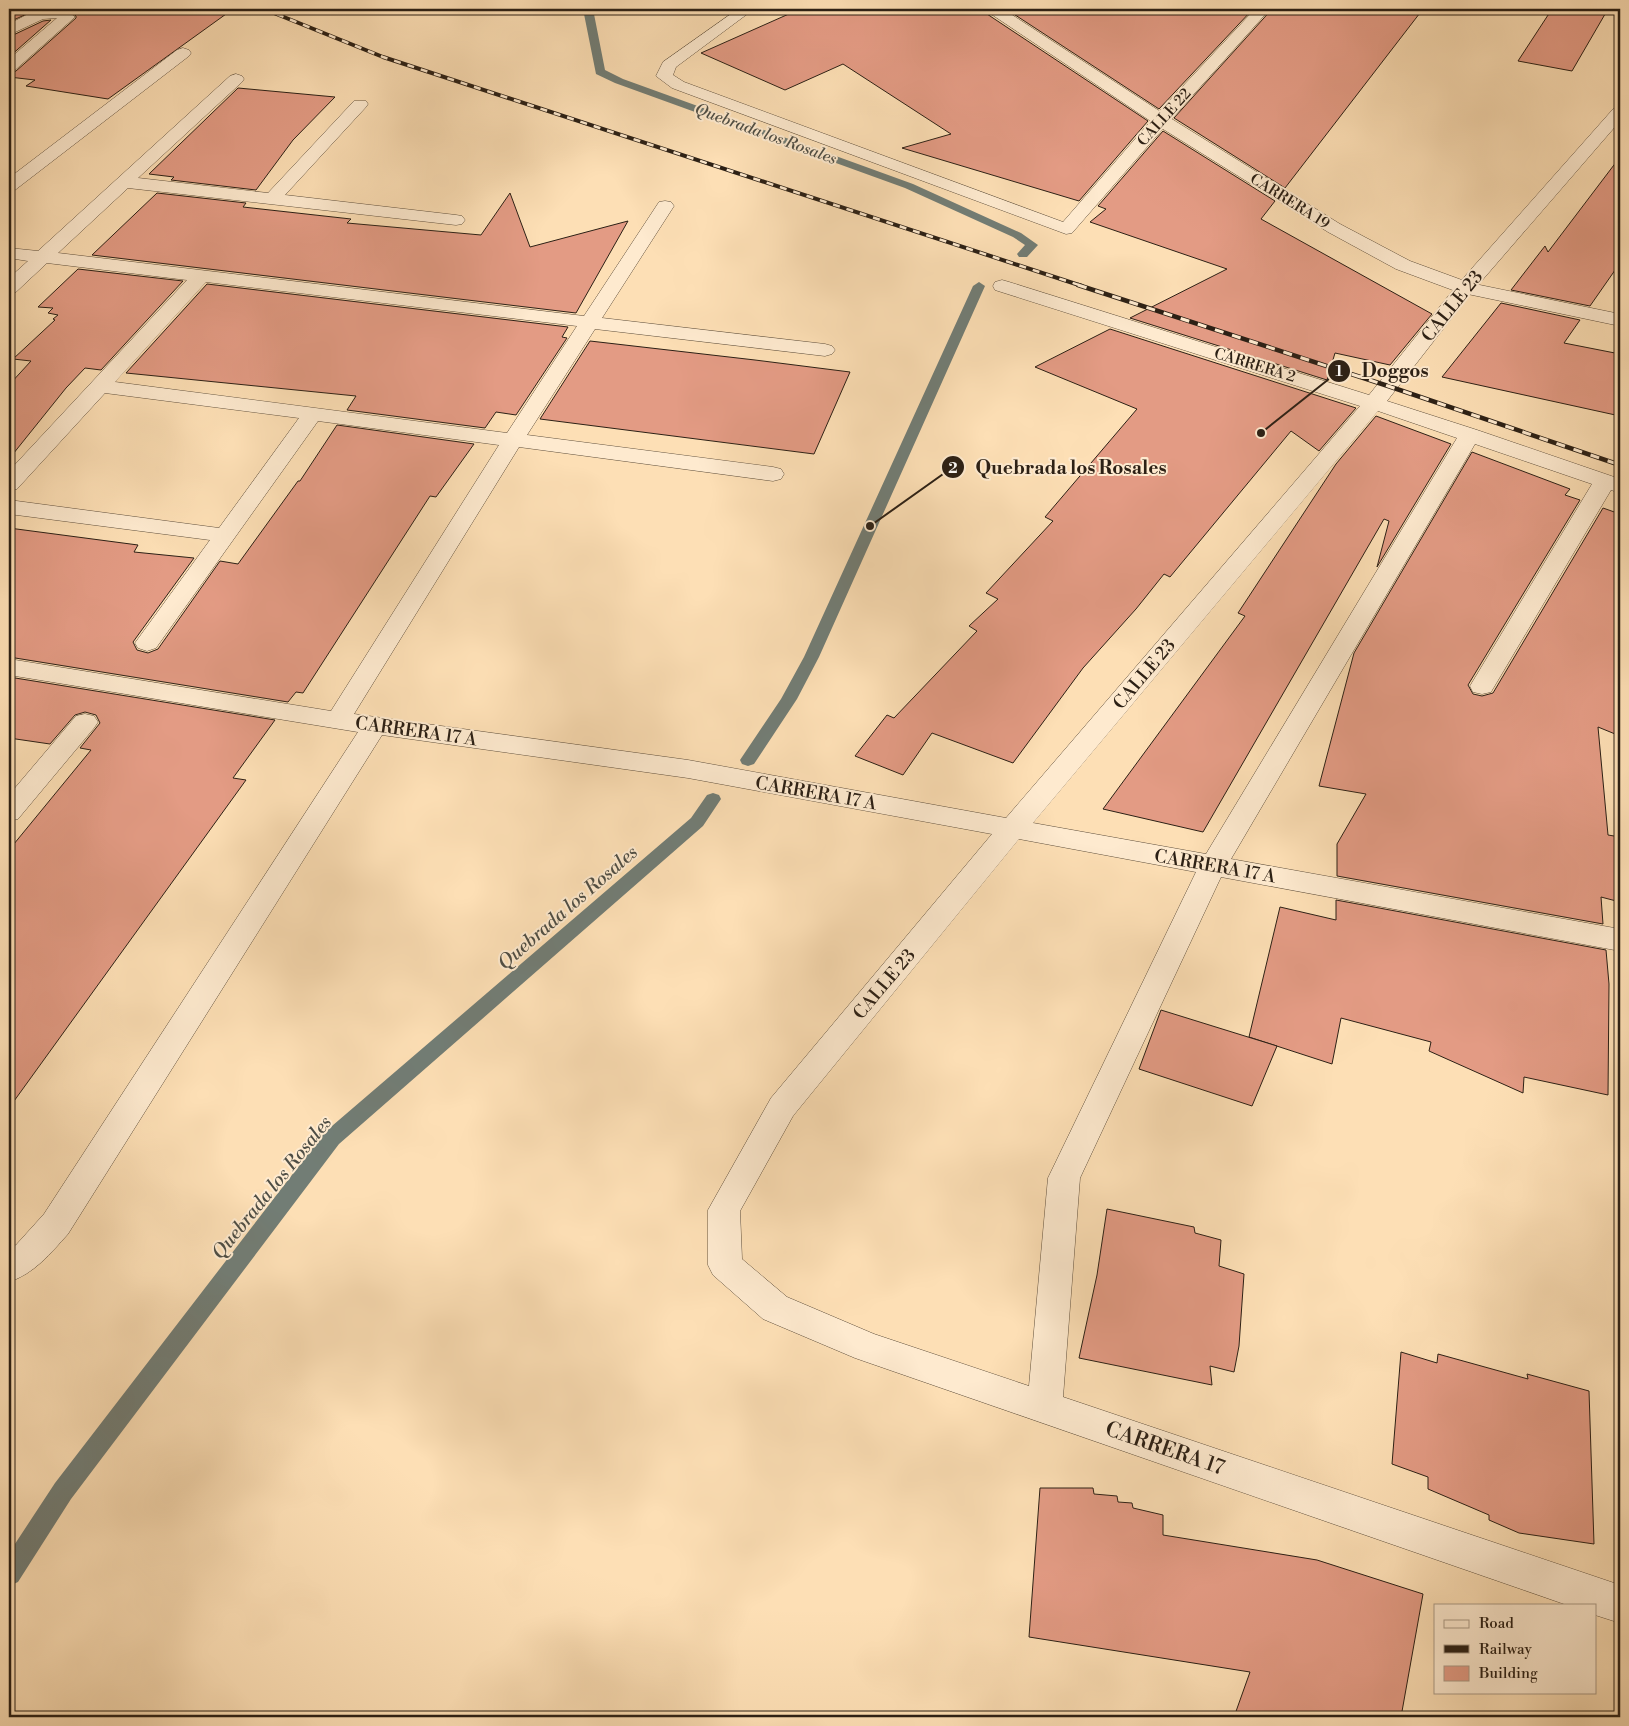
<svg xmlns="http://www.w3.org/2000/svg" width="1629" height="1726" font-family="'Libre Bodoni',serif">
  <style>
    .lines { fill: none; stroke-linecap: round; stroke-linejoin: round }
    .stream { fill: #727d75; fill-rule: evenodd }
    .building { fill: #e39b84; stroke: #2c2015 }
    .minor-casing { stroke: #60503d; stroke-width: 1 }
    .tertiary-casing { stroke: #60503d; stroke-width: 1 }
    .minor { fill: #feeacf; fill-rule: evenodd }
    .tertiary { fill: #feeacf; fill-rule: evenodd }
    .rail-far1-casing { stroke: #2c2015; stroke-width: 4 }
    .rail-casing { stroke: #2c2015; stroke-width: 4.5 }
    .rail-far1 { stroke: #feeacf; stroke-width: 2.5; stroke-dasharray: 7; stroke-linecap: butt }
    .rail { stroke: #feeacf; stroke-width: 3; stroke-dasharray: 9; stroke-linecap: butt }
    .labels { text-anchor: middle; stroke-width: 4; stroke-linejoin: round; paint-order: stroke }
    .far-street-label { font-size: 15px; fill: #2c2015; stroke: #feeacf }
    .far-water-label { font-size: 16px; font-style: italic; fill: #4f4e45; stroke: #feeacf }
    .street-label { font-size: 18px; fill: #2c2015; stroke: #feeacf }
    .water-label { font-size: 19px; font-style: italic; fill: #4f4e45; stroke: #feeacf }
    .near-street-label { font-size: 21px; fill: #2c2015; stroke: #feeacf }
    .leader { fill: none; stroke: #2c2015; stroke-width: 2 }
    .callout-dot { fill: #2c2015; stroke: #feeacf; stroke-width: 2 }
    .mark-label { font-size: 15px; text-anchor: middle; font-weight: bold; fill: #fff }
    .callout-label { font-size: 19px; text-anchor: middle; font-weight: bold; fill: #2c2015; stroke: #feeacf; stroke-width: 4; stroke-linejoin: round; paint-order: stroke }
  </style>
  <rect width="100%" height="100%" fill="#fddfb5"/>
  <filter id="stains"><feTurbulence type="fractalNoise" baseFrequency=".004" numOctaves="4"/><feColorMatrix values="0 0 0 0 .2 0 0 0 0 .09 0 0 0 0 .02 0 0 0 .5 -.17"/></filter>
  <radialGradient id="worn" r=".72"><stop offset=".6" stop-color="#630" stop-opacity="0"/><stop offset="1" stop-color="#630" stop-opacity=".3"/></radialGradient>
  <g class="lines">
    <g class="stream">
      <path d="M 583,9 L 593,9 L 605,70 L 623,79 L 913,184 L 1021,233 L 1038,245 L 1027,257 L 1019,257 L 1017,254 L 1025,245 L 1013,237 L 905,188 L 615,83 L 596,74 Z"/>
      <path d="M 979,282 L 985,286 L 819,657 L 797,699 L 754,764 L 748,766 L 742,764 L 740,760 L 781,699 L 804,657 L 973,286 Z"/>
      <path d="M 713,793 L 719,795 L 721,799 L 703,826 L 339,1144 L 71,1499 L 18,1582 L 9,1586 L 9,1553 L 55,1483 L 325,1132 L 691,818 L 707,795 Z"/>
    </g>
  </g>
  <g class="building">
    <path d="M 9,9 L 38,9 L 9,22 Z"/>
    <path d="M 67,9 L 233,9 L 108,99 L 26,86 L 35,80 L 9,77 L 9,74 L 16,71 L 76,18 L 76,16 Z"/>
    <path d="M 800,9 L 984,9 L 987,14 L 1148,121 L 1079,201 L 902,148 L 951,134 L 843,64 L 785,90 L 701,53 Z"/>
    <path d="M 1006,9 L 1253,9 L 1159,109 Z"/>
    <path d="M 1272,9 L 1423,9 L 1285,188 L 1174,118 Z"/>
    <path d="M 1552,9 L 1608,9 L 1572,71 L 1518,61 Z"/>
    <path d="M 51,20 L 9,57 L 9,37 L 43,21 Z"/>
    <path d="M 238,88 L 335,97 L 293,140 L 256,190 L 171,180 L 174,177 L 149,174 Z"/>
    <path d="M 1163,131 L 1275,201 L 1261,219 L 1432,314 L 1390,365 L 1335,353 L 1327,380 L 1130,318 L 1227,269 L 1090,222 L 1106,209 L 1098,206 Z"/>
    <path d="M 1620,157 L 1620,263 L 1590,306 L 1511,290 L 1545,246 L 1548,252 Z"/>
    <path d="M 157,193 L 246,203 L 243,207 L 351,219 L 347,223 L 481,235 L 510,193 L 530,247 L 628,221 L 576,313 L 92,255 Z"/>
    <path d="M 78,269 L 183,281 L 101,370 L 85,368 L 66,388 L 9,459 L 9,385 L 31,361 L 13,359 L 55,320 L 53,319 L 58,315 L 48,313 L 53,308 L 38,307 Z"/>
    <path d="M 207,284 L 568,327 L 562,337 L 567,338 L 516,415 L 496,412 L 485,428 L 347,410 L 356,396 L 126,373 Z"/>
    <path d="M 1501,303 L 1580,320 L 1564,343 L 1620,354 L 1620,416 L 1442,377 Z"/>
    <path d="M 1110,329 L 1356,408 L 1319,451 L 1291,431 L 1170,577 L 1164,574 L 1136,609 L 1083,668 L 1013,763 L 932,733 L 903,775 L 855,756 L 887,715 L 894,718 L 977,631 L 969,626 L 998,599 L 986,593 L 1053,521 L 1045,517 L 1137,409 L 1035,367 Z"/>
    <path d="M 590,341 L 755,360 L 850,372 L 814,454 L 540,419 Z"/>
    <path d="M 1376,416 L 1451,444 L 1377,567 L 1389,521 L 1384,519 L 1203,832 L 1103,809 L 1245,616 L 1238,613 L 1336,464 Z"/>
    <path d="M 337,425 L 474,444 L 436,497 L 430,496 L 303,693 L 296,692 L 288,702 L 9,657 L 9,528 L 138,545 L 134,552 L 194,558 L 133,642 L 137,650 L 148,653 L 158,649 L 220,561 L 238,564 L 298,481 L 300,481 Z"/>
    <path d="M 1472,452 L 1570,489 L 1565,495 L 1580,500 L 1468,685 L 1473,694 L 1482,696 L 1493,693 L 1603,508 L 1620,514 L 1620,736 L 1598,727 L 1608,835 L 1620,837 L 1620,902 L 1601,897 L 1603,924 L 1337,876 L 1337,844 L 1366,794 L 1319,786 L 1354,653 Z"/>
    <path d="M 9,677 L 275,720 L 233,778 L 246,780 L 9,1108 L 9,850 L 91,750 L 80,748 L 100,723 L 96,715 L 85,712 L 75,715 L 50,744 L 9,738 Z"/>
    <path d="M 1336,900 L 1606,950 L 1609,984 L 1608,1095 L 1524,1077 L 1523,1093 L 1429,1051 L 1431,1042 L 1341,1018 L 1332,1064 L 1249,1037 L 1280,907 L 1336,920 Z"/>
    <path d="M 1161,1010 L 1277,1046 L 1252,1106 L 1139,1069 Z"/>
    <path d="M 1107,1209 L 1194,1227 L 1195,1233 L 1221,1240 L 1219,1266 L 1244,1274 L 1239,1346 L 1234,1372 L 1210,1366 L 1212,1385 L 1079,1358 L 1097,1275 Z"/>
    <path d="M 1401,1352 L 1437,1363 L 1438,1354 L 1528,1379 L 1527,1374 L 1589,1391 L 1594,1544 L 1519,1533 L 1489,1520 L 1489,1515 L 1428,1489 L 1428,1477 L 1392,1464 Z"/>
    <path d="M 1040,1488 L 1093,1488 L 1094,1494 L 1117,1496 L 1118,1502 L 1132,1503 L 1133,1508 L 1163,1515 L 1163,1535 L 1317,1560 L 1423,1594 L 1401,1717 L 1234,1717 L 1250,1672 L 1029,1637 Z"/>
  </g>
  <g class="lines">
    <defs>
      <g id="minor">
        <path d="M 46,9 L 66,10 L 75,17 L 15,70 L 9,72 L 9,59 L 57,18 L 43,19 L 9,35 L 9,24 L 32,12 Z"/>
        <path d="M 738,9 L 754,9 L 676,67 L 673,75 L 684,82 L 1063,222 L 1155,116 L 1255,9 L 1270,9 L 1167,124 L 1072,233 L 1066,234 L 672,88 L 656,76 L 663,62 Z"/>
        <path d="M 183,48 L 189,50 L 191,53 L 189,56 L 15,190 L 9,191 L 9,178 L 177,50 Z"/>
        <path d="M 236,74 L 242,76 L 244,79 L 242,82 L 138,178 L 268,193 L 354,101 L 366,101 L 368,104 L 366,107 L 285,195 L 456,215 L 462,216 L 465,220 L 462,224 L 456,225 L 128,188 L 58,253 L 584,316 L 659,202 L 665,201 L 671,202 L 674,206 L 602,318 L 825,344 L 832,346 L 835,350 L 832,354 L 825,356 L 595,329 L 527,435 L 773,467 L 781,469 L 784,474 L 781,479 L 773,481 L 519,447 L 354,714 L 688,760 L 1006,818 L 1360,406 L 995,290 L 993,286 L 995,282 L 1002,280 L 1009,282 L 1369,395 L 1458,284 L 1614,108 L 1620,106 L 1620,121 L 1472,292 L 1387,401 L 1477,430 L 1620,479 L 1620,493 L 1611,490 L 1491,692 L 1482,694 L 1473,692 L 1470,686 L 1592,484 L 1475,444 L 1231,859 L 1620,929 L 1620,951 L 1221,877 L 1080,1178 L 1063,1397 L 1620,1585 L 1620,1623 L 1595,1615 L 1595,1605 L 1567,1605 L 855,1358 L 763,1319 L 713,1275 L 708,1265 L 708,1210 L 771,1098 L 992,834 L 688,778 L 382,735 L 68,1234 C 50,1254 35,1273 9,1282 L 9,1249 L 16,1245 L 44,1214 L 358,732 L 9,675 L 9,659 L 331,711 L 499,445 L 318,421 L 156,648 L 147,651 L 138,648 L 135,643 L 210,540 L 9,514 L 9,500 L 219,528 L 299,418 L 105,393 L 17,489 L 9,491 L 9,471 L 187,280 L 47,263 L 16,292 L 9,294 L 9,278 L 28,261 L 9,258 L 9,248 L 38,251 L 230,76 ZM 206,282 L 577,326 L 507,433 L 115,382 ZM 1378,411 L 1457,438 L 1206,854 L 1033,823 ZM 1019,839 L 1196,872 L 1048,1178 L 1029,1386 L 874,1334 L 787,1297 L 742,1259 L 740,1211 L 793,1116 Z"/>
        <path d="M 85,714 L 94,716 L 98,722 L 94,728 L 18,819 L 9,821 L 9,795 L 76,716 Z"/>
      </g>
      <path id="tertiary" d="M 986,9 L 1003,9 L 1167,116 L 1340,224 L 1410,261 L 1470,283 L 1620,314 L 1620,326 L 1458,292 L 1396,269 L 1328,232 L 1155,124 L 988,12 Z"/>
    </defs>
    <use href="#minor" class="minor-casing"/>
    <use href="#tertiary" class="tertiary-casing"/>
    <use href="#minor" class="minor"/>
    <use href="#tertiary" class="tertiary"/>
    <defs>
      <path id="rail-far1" d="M 264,9 L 383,57 L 1082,286"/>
      <path id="rail" d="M 1078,285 L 1388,386 L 1620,465"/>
    </defs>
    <use href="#rail-far1" class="rail-far1-casing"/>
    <use href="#rail" class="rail-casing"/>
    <use href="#rail-far1" class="rail-far1"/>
    <use href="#rail" class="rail"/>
  </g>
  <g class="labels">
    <g class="far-street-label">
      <text transform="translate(1164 117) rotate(-48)" y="5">CALLE 22</text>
      <text transform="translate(1290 201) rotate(32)" y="5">CARRERA 19</text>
      <text transform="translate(1255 365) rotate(17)" y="5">CARRERA 2</text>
    </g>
    <g class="far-water-label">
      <text transform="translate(766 133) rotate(20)" y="6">Quebrada los Rosales</text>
    </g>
    <g class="street-label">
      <text transform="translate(1452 306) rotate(-51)" y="6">CALLE 23</text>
      <text transform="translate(1144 674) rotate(-50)" y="6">CALLE 23</text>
      <text transform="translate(416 731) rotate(8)" y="6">CARRERA 17 A</text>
      <text transform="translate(816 793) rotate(10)" y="6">CARRERA 17 A</text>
      <text transform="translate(1215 866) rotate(10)" y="6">CARRERA 17 A</text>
      <text transform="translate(884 984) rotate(-50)" y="6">CALLE 23</text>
    </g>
    <g class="water-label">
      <text transform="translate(567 907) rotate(-41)" y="7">Quebrada los Rosales</text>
      <text transform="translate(271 1187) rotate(-51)" y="7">Quebrada los Rosales</text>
    </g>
    <g class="near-street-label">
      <text transform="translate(1165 1448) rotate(19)" y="7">CARRERA 17</text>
    </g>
  </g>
  <path class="leader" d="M1261 433L1339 371M870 526L953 467"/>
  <g class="callout-dot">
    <circle cx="1261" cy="433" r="5"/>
    <circle cx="870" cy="526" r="5"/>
    <circle cx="1339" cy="371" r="12"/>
    <circle cx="953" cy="467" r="12"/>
  </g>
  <g class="mark-label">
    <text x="1339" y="376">1</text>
    <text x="953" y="473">2</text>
  </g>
  <g class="callout-label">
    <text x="1395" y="377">Doggos</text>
    <text x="1071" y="474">Quebrada los Rosales</text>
  </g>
  <rect width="1629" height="1726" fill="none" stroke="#fddfb5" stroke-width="30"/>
  <rect x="10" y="10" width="1609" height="1706" fill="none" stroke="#2c2015" stroke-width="2.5"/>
  <rect x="15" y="15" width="1599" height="1696" fill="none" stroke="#2c2015"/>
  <rect x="1434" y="1604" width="162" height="90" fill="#feeacf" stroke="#aa9985"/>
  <rect x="1444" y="1620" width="25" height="8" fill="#feeacf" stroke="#aa9985"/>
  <text x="1479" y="1628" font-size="15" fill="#2c2015">Road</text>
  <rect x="1444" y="1645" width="25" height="8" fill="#2c2015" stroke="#aa9985"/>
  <text x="1479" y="1654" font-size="15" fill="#2c2015">Railway</text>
  <rect x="1444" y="1666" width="25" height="15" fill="#e39b84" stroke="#aa9985"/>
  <text x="1479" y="1678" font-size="15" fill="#2c2015">Building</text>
  <rect width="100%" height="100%" filter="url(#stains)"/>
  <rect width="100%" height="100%" fill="url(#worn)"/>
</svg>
